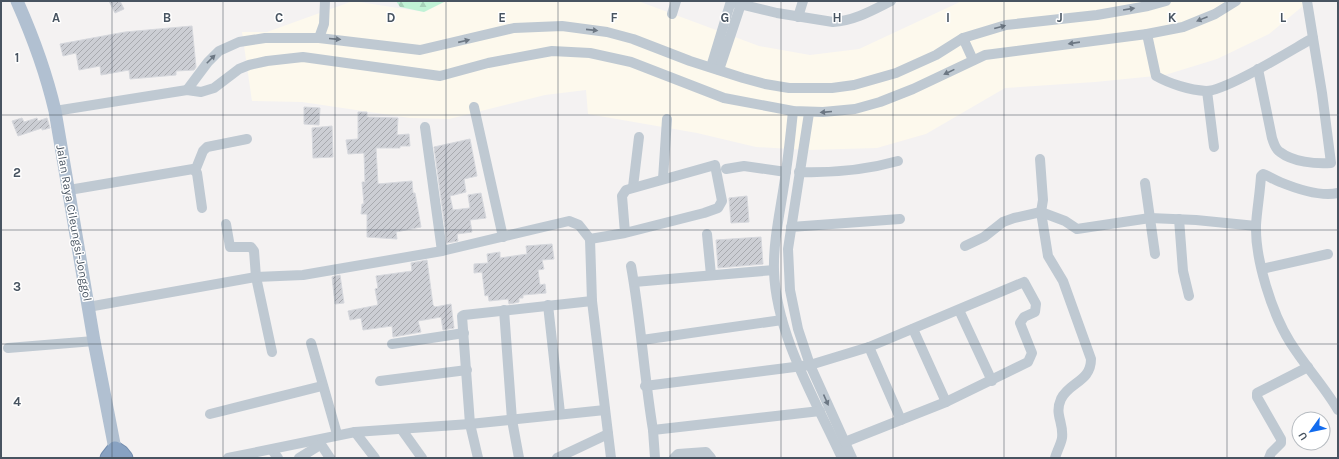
<svg xmlns="http://www.w3.org/2000/svg" width="1339" height="459" font-family="Karla,sans-serif">
  <style>
    .commercial { fill: #fdf9ed }
    .forest { fill: url(#forest-firs) }
    .building { fill: url(#building-hatch); stroke: #d6d8dd }
    .lines { fill: none; stroke-linecap: round; stroke-linejoin: round }
    .highway-casing { stroke: #738dae; stroke-width: 17 }
    .minor { stroke: #bfc9d2; stroke-width: 10 }
    .major { stroke: #b1c0d1; stroke-width: 13 }
    .highway { stroke: #88a2c2; stroke-width: 15 }
    .oneway { fill: #6c7783 }
    .grid { fill: none; stroke: #485461; stroke-width: 1; stroke-opacity: 0.55 }
    .labels { text-anchor: middle; stroke-width: 3; stroke-linejoin: round; paint-order: stroke }
    .street-label { font-size: 12px; fill: #485461; stroke: #fff }
    .grid-label { font-size: 13px; text-anchor: middle; font-weight: bold; fill: #485461; stroke: #fff; stroke-width: 3; stroke-linejoin: round; paint-order: stroke }
  </style>
  <defs>
    <pattern id="forest-firs" width="22" height="20" patternUnits="userSpaceOnUse"><rect width="22" height="20" fill="#c0f2d5"/><path d="M5 1l3.5 6h-7zM16 11l3.5 6h-7z" fill="#a6d1b9"/></pattern>
    <pattern id="building-hatch" width="6" height="6" patternUnits="userSpaceOnUse"><rect width="6" height="6" fill="#ccced4"/><path d="M-1 1l2-2M0 6l6-6M5 7l2-2" fill="none" stroke="#a8aaaf"/></pattern>
  </defs>
  <rect width="100%" height="100%" fill="#f4f2f2"/>
  <path class="commercial" d="M 353,1 L 424,12 L 446,1 L 638,1 L 759,46 L 810,55 L 859,49 L 962,1 L 1309,1 L 1269,34 L 1217,59 L 1165,75 L 1095,82 L 1005,88 L 926,134 L 877,148 L 808,150 L 756,147 L 697,133 L 588,114 L 586,90 L 545,95 L 449,119 L 410,118 L 302,102 L 252,101 L 242,32 L 267,32 Z"/>
  <path class="forest" d="M 396,1 L 446,1 L 424,12 L 400,7 Z"/>
  <g class="building">
    <path d="M 109,1 L 120,1 L 124,9 L 115,13 Z"/>
    <path d="M 192,26 L 196,67 L 194,70 L 176,71 L 176,75 L 130,79 L 129,70 L 101,75 L 100,66 L 79,70 L 76,53 L 63,56 L 60,44 L 125,32 Z"/>
    <path d="M 304,107 L 320,108 L 319,125 L 304,124 Z"/>
    <path d="M 358,112 L 367,112 L 367,117 L 398,118 L 397,135 L 409,134 L 410,146 L 400,146 L 400,148 L 376,148 L 378,184 L 412,181 L 413,193 L 415,193 L 421,227 L 396,232 L 397,239 L 367,237 L 367,214 L 361,214 L 362,204 L 364,204 L 362,182 L 365,182 L 364,153 L 348,154 L 346,140 L 358,139 Z"/>
    <path d="M 22,118 L 24,122 L 37,118 L 38,121 L 47,118 L 50,128 L 42,130 L 42,128 L 18,136 L 12,121 Z"/>
    <path d="M 332,126 L 333,157 L 313,158 L 312,128 Z"/>
    <path d="M 470,139 L 477,176 L 464,179 L 466,192 L 450,196 L 453,210 L 470,208 L 468,195 L 481,193 L 486,218 L 470,220 L 472,232 L 457,234 L 458,241 L 447,243 L 434,147 Z"/>
    <path d="M 747,196 L 749,222 L 731,223 L 729,198 Z"/>
    <path d="M 761,237 L 763,264 L 718,268 L 716,240 Z"/>
    <path d="M 552,244 L 554,259 L 542,260 L 544,269 L 538,270 L 540,285 L 545,284 L 546,293 L 523,295 L 523,298 L 519,298 L 519,302 L 509,304 L 508,299 L 489,301 L 488,295 L 485,296 L 482,272 L 474,273 L 474,264 L 488,263 L 487,254 L 500,252 L 500,258 L 527,254 L 526,246 Z"/>
    <path d="M 427,260 L 433,305 L 435,307 L 451,304 L 454,328 L 443,330 L 441,317 L 418,321 L 421,332 L 393,337 L 392,326 L 363,330 L 361,318 L 350,320 L 348,311 L 378,305 L 375,289 L 378,288 L 376,276 L 412,271 L 411,263 Z"/>
    <path d="M 340,275 L 344,303 L 335,304 L 332,277 Z"/>
  </g>
  <g class="lines">
    <defs>
      <path id="highway" d="M 108,458 L 115,449 L 121,453 L 125,458"/>
    </defs>
    <use href="#highway" class="highway-casing"/>
    <g class="minor">
      <path d="M 731,2 L 777,13 L 833,22 C 854,21 873,10 891,1"/>
      <path d="M 672,14 L 676,1"/>
      <path d="M 798,17 L 803,1"/>
      <path d="M 1147,34 L 1156,76 C 1170,84 1190,90 1206,91 C 1226,91 1293,49 1313,38 L 1307,1"/>
      <path d="M 319,38 L 324,24 L 325,1"/>
      <path d="M 963,38 L 973,60"/>
      <path d="M 711,67 L 731,1"/>
      <path d="M 1258,69 L 1272,138 C 1274,143 1275,149 1280,152 C 1293,162 1315,164 1331,163 L 1322,93 L 1313,38"/>
      <path d="M 719,70 L 742,1"/>
      <path d="M 187,90 L 208,62 L 219,51 L 239,42 L 265,38 L 319,38 L 420,50 L 514,28 L 562,26 L 607,32 L 633,39 L 690,61 L 743,78 L 765,84 L 789,88 L 832,88 L 854,85 L 896,73 L 936,55 L 963,38 L 1006,25 L 1097,15 L 1148,6 L 1166,1"/>
      <path d="M 1207,91 L 1214,147"/>
      <path d="M 474,107 L 503,237"/>
      <path d="M 55,111 L 187,90 L 201,92 L 214,88 L 239,69 L 249,65 L 267,61 L 303,57 L 440,76 L 488,63 L 552,51 L 590,53 L 631,62 L 724,98 L 793,111 L 823,112 L 855,109 L 880,102 L 913,89 L 985,55 L 1147,34 L 1183,27 L 1215,14 L 1236,1"/>
      <path d="M 793,111 C 791,131 789,151 786,171 C 782,204 773,238 774,271 C 776,335 816,401 842,458"/>
      <path d="M 809,113 L 788,249 L 790,290 L 798,329 L 810,365 L 852,458"/>
      <path d="M 425,127 L 442,251"/>
      <path d="M 1040,159 L 1043,200 L 1041,212 L 1048,256 L 1063,281 L 1091,359 C 1091,382 1069,382 1061,399 C 1054,415 1064,422 1062,438 C 1061,444 1057,451 1055,458"/>
      <path d="M 726,169 L 744,166 L 786,172"/>
      <path d="M 195,171 L 203,151 L 207,147 L 247,139"/>
      <path d="M 799,172 C 832,173 866,170 898,161"/>
      <path d="M 663,179 L 667,119"/>
      <path d="M 1145,183 L 1155,254"/>
      <path d="M 633,187 L 639,137"/>
      <path d="M 69,190 L 193,169 L 197,173 L 202,208"/>
      <path d="M 1338,193 C 1320,197 1297,189 1280,182 C 1274,180 1269,176 1263,174 L 1261,176 C 1260,193 1257,209 1256,225 C 1255,260 1272,313 1290,342 C 1305,366 1324,386 1338,410"/>
      <path d="M 1179,219 L 1183,271 L 1189,296"/>
      <path d="M 226,224 L 230,247 L 251,247 L 254,251 L 256,277 L 272,352"/>
      <path d="M 791,227 L 900,219"/>
      <path d="M 707,234 L 711,275"/>
      <path d="M 590,239 L 592,301 L 611,458"/>
      <path d="M 965,246 L 984,237 L 1003,222 L 1014,218 L 1041,212 L 1065,221 L 1077,229 L 1150,218 L 1196,220 L 1256,226"/>
      <path d="M 631,266 C 641,321 644,376 653,430 L 820,411"/>
      <path d="M 1262,269 L 1328,254"/>
      <path d="M 634,282 L 774,270"/>
      <path d="M 548,305 L 560,413"/>
      <path d="M 88,307 L 256,277 L 303,275 L 442,251 L 569,221 L 579,225 L 590,239 L 625,233 L 704,213 L 718,208 L 722,201 L 715,165 L 626,190 L 622,196 L 625,233"/>
      <path d="M 504,310 L 512,420 L 519,458"/>
      <path d="M 959,310 L 992,381"/>
      <path d="M 913,329 L 946,402"/>
      <path d="M 642,340 L 782,320"/>
      <path d="M 311,343 L 337,434"/>
      <path d="M 392,344 L 464,333"/>
      <path d="M 869,347 L 901,420"/>
      <path d="M 8,348 L 94,341"/>
      <path d="M 380,381 L 467,370"/>
      <path d="M 645,386 L 810,365 L 869,347 L 1024,282 L 1036,304 L 1035,312 L 1024,317 L 1020,323 L 1032,353 L 1028,362 L 946,402 L 845,442"/>
      <path d="M 210,414 L 322,386"/>
      <path d="M 402,430 L 422,458"/>
      <path d="M 653,430 L 655,458"/>
      <path d="M 355,432 L 375,458"/>
      <path d="M 318,440 L 330,458"/>
      <path d="M 272,450 L 278,458"/>
      <path d="M 228,458 L 355,432 L 470,424 L 605,410"/>
      <path d="M 299,458 L 320,445"/>
      <path d="M 478,458 L 470,424 L 462,316 L 464,315 L 592,301"/>
      <path d="M 557,458 L 608,434"/>
      <path d="M 674,458 L 678,454 L 706,452 L 711,458"/>
      <path d="M 1269,458 L 1271,453 L 1281,443 L 1281,439 L 1257,397 L 1257,393 L 1308,367"/>
    </g>
    <path class="major" d="M 17,1 C 33,37 46,72 55,111 L 94,341 L 115,449"/>
    <use href="#highway" class="highway"/>
  </g>
  <defs><path id="oneway-solid" d="M-6-.8H1V-3.2L6.5 0L1 3.2V.8H-6Z"/></defs>
  <g class="oneway">
    <use href="#oneway-solid" transform="translate(1129 9) rotate(-9)"/>
    <use href="#oneway-solid" transform="translate(1202 19) rotate(158)"/>
    <use href="#oneway-solid" transform="translate(1000 27) rotate(-15)"/>
    <use href="#oneway-solid" transform="translate(592 30) rotate(6)"/>
    <use href="#oneway-solid" transform="translate(335 39) rotate(5)"/>
    <use href="#oneway-solid" transform="translate(464 41) rotate(-13)"/>
    <use href="#oneway-solid" transform="translate(1074 43) rotate(172)"/>
    <use href="#oneway-solid" transform="translate(211 59) rotate(-45)"/>
    <use href="#oneway-solid" transform="translate(949 72) rotate(154)"/>
    <use href="#oneway-solid" transform="translate(826 112) rotate(175)"/>
    <use href="#oneway-solid" transform="translate(826 400) rotate(66)"/>
  </g>
  <path class="grid" d="M 112,1 L 112,458M 223,1 L 223,458M 335,1 L 335,458M 446,1 L 446,458M 558,1 L 558,458M 670,1 L 670,458M 781,1 L 781,458M 893,1 L 893,458M 1004,1 L 1004,458M 1116,1 L 1116,458M 1227,1 L 1227,458M 1,115 L 1338,115M 1,230 L 1338,230M 1,344 L 1338,344"/>
  <g class="labels">
    <g class="street-label">
      <text transform="translate(74 223) rotate(80)" y="4">Jalan Raya Cileungsi-Jonggol</text>
    </g>
  </g>
  <g class="grid-label">
    <text x="56" y="22">A</text>
    <text x="167" y="22">B</text>
    <text x="279" y="22">C</text>
    <text x="391" y="22">D</text>
    <text x="502" y="22">E</text>
    <text x="614" y="22">F</text>
    <text x="725" y="22">G</text>
    <text x="837" y="22">H</text>
    <text x="948" y="22">I</text>
    <text x="1060" y="22">J</text>
    <text x="1172" y="22">K</text>
    <text x="1283" y="22">L</text>
    <text x="17" y="62">1</text>
    <text x="17" y="177">2</text>
    <text x="17" y="291">3</text>
    <text x="17" y="406">4</text>
  </g>
  <rect width="1339" height="459" fill="none" stroke="#485461" stroke-width="4"/>
  <g transform="translate(1311 431) rotate(237)"><circle r="19" fill="#ffffff" stroke="#b6bbc0"/>
  <path d="M0-3L7 15L0 10L-7 15Z" fill="#126bee"/>
  <text y="-6" font-size="11" font-weight="bold" text-anchor="middle" fill="#485461">U</text>
  </g>
</svg>
